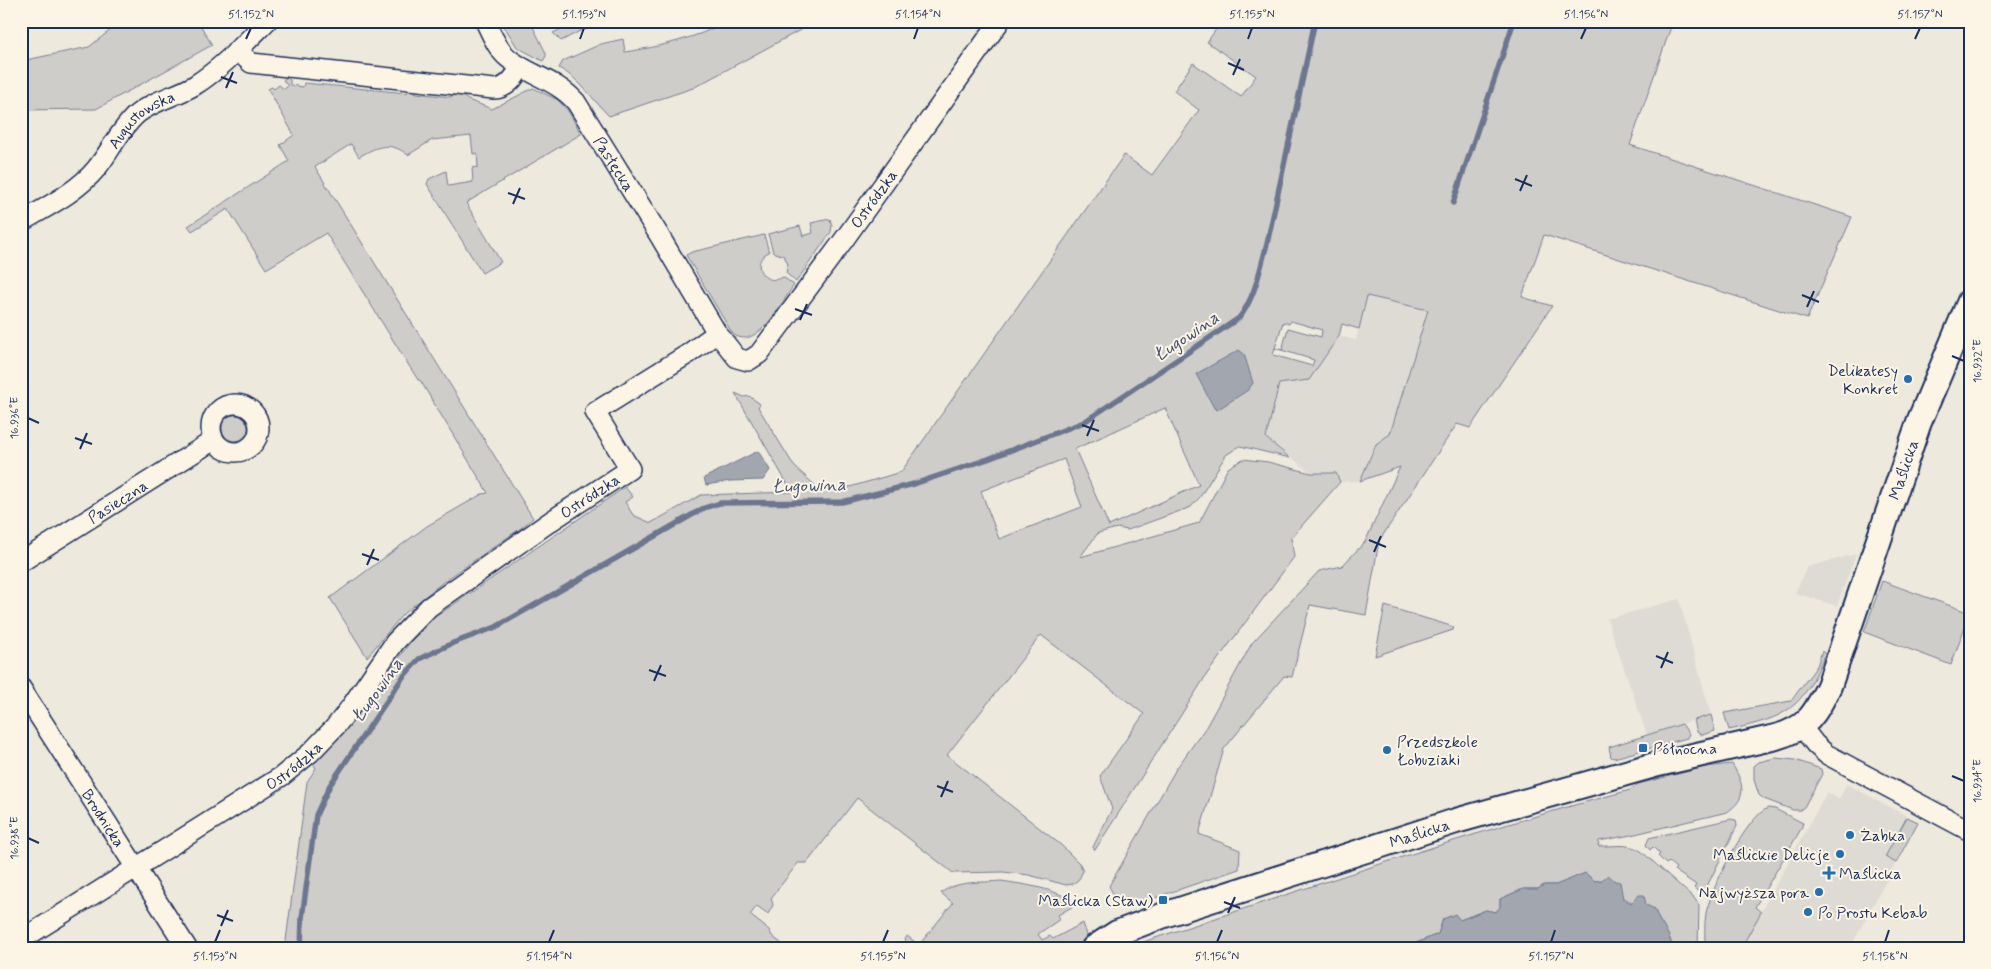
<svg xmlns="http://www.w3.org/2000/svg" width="1991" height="969" font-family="Mynerve,sans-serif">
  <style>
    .built { fill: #dedbd4 }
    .green { fill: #cfcdca; stroke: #757e94; fill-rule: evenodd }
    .water { fill: #a2a7af; stroke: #6c778f }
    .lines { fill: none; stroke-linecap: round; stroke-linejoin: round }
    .stream { stroke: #6c778f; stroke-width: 5.5 }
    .minor-casing { stroke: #1b2f5e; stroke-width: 22 }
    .tertiary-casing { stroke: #1b2f5e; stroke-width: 28 }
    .minor { stroke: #fcf5e5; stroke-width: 19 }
    .tertiary { stroke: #fcf5e5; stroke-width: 24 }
    .ticks { fill: none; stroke: #1b2f5e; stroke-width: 2 }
    .poi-dot { fill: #1f6fb2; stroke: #fcf5e5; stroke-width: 2 }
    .labels { text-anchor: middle; stroke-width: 4; stroke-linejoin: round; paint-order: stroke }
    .street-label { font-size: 16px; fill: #1b2f5e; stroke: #fcf5e5 }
    .poi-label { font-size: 16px; fill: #1b2f5e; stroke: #fcf5e5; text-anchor: start }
    .water-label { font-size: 18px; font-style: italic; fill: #445376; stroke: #fcf5e5 }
    .neatline { fill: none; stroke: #1b2f5e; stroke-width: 2 }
    .ticks-label { font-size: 12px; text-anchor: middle; fill: #1b2f5e }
  </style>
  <rect width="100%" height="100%" fill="#eee9dd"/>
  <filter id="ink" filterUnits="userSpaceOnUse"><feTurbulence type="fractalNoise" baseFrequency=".02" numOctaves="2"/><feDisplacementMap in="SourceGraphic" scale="10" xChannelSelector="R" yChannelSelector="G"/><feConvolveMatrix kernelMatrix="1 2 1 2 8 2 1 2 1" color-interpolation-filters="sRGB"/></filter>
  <g filter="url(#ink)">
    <g class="built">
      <path d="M 1367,296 L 1428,310 L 1390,434 L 1376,444 L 1360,481 L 1340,482 L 1336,473 L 1311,473 L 1266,438 L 1279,384 L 1309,380 L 1339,336 L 1356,340 Z"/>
      <path d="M 1856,554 L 1837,606 L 1795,593 L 1807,567 Z"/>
      <path d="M 1679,599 L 1711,715 L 1647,735 L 1607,619 Z"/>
      <path d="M 1847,784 L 1918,822 L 1850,948 L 1741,948 L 1827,792 L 1839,799 Z"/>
    </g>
    <g class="green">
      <path d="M 122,21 L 198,21 L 212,45 L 96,109 L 21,110 L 21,61 L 89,47 Z"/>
      <path d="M 501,21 L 530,21 L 546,53 L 546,56 L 543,61 L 517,47 Z"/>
      <path d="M 577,21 L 615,21 L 580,31 L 561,41 L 553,33 Z"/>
      <path d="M 729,21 L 817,21 L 693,88 L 609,116 C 592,99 581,80 559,68 L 563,61 L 601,44 L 623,39 L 625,52 C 660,47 696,38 729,21 Z"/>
      <path d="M 1222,21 L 1673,21 L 1630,145 L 1852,217 L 1807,319 L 1544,235 L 1522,297 L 1552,306 L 1470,428 L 1457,424 L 1379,541 L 1366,615 L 1310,605 L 1292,677 L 1284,676 L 1224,749 L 1199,834 L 1240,850 L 1239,869 L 1125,908 L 1119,905 L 1109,886 L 1176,769 L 1206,727 L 1252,643 L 1319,571 L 1342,566 L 1365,542 L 1400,467 L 1360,481 L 1376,444 L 1390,434 L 1428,310 L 1367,296 L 1359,329 L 1342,324 L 1339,336 L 1309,380 L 1279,384 L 1266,438 L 1290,458 L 1240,446 L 1226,455 L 1200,497 L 1191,507 L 1128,530 L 1117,528 L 1098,533 L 1080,557 L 1199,523 L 1228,468 L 1243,459 L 1268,462 L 1311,473 L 1336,473 L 1340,482 L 1291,538 L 1294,557 L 1207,674 L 1095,850 L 1093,847 L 1112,809 L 1100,776 L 1144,714 L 1041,635 L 947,755 L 1061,845 L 1080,864 L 1083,871 L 1079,879 L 1073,884 L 1066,885 L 1029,875 L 1003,872 L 953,873 L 857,798 L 807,863 L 798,863 L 771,898 L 773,905 L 768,914 L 757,906 L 750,915 L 769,930 L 772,936 L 787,948 L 285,948 L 307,782 L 316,768 L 313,764 L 351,724 L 411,641 L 431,620 L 625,487 L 633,497 L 625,502 L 633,515 L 651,523 L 701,495 L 792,492 L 735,393 L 744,397 L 749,396 L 760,404 L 758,407 L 794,466 L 819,489 L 843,489 L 901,472 L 1124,155 L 1152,175 L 1199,110 L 1174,91 L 1193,63 L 1241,97 L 1256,76 L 1207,42 ZM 1291,321 L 1322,330 L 1321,337 L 1288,328 L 1282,350 L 1275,348 L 1283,322 L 1289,324 ZM 1275,348 L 1314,360 L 1312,366 L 1273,355 ZM 1165,408 L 1199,485 L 1109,526 L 1075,449 ZM 1064,459 L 1082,507 L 999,539 L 981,491 Z"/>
      <path d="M 287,77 L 290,80 L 290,85 L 303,87 L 304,83 L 407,93 L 411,87 L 416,93 L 450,97 L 458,93 L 468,100 L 492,109 L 533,88 L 558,100 L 569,112 L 581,134 L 466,203 L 501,262 L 482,273 L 427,184 L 429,179 L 446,171 L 448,186 L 473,182 L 472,168 L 478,167 L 477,153 L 473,154 L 471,136 L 432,140 L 408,155 C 391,141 376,146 359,157 L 351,144 L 315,167 L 533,518 L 521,528 L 443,582 L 403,614 L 367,657 L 330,598 L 427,526 L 482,494 L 488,493 L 420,380 L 418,380 L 326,233 L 266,269 L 228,209 L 192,231 L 188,226 L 289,161 L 280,145 L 294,135 L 268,89 L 272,87 L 274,89 L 279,85 L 284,89 L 288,86 L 283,80 Z"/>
      <path d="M 830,219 L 832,225 L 831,232 L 796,282 L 786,273 L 788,264 L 784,256 L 773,252 L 768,234 L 800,226 L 803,236 L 813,233 L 811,223 Z"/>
      <path d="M 764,235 L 769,252 C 749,261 763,288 783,277 L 794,285 C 782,302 756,354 732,333 L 686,255 L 692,252 Z"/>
      <circle cx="235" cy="428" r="13"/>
      <path d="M 1882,581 L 1970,613 L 1951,665 L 1864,632 Z"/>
      <path d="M 1385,606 L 1454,627 L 1453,630 L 1375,656 Z"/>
      <path d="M 1822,651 L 1825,654 C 1802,710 1787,717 1729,730 L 1724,713 L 1791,701 L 1817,666 Z"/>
      <path d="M 1711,715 L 1715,731 L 1702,735 L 1697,732 L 1694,720 Z"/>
      <path d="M 1682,724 L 1689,734 L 1687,738 L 1614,758 L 1611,757 L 1609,747 Z"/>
      <path d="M 1775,758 L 1795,760 L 1821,769 L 1822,774 L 1804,807 L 1800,810 L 1793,810 L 1764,799 L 1759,795 L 1754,780 L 1754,766 L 1759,762 Z"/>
      <path d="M 1732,764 C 1744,784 1748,798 1727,812 L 1631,835 L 1599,841 L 1598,846 C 1615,847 1626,842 1641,851 L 1694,898 L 1699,905 L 1698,948 L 1672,948 C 1671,932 1658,924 1655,909 C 1627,902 1623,899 1602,880 L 1595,881 L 1585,874 L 1556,885 L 1544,885 L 1538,889 L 1523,889 L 1500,899 L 1500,907 L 1496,912 L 1486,910 L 1460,920 L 1443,919 L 1438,934 L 1404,948 L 1132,948 L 1143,942 C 1305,889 1466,833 1630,790 L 1638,784 L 1705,767 Z"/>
      <path d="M 1768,808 L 1775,809 L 1803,823 L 1801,829 L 1755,907 L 1761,912 L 1741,948 L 1705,948 C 1705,937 1704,924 1706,913 C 1711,889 1746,817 1768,808 Z"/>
      <path d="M 1907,817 L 1918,822 L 1896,863 L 1885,857 Z"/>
      <path d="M 1731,819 L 1736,820 L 1737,826 L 1704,892 L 1700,893 L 1694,888 L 1696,885 L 1674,870 L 1676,868 L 1669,862 L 1666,864 L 1658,856 L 1660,854 L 1653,847 L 1650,850 L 1646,845 L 1649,838 Z"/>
      <path d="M 1001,881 C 1027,885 1055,888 1077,904 L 1058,915 L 1060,919 L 1038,934 L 1042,940 L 1050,936 L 1053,939 L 1083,923 L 1089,941 L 1080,948 L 906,948 L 909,944 L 905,940 L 907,936 L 919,945 L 953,903 L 941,893 C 957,880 981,883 1001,881 Z"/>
    </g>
    <g class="water">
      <path d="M 1239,350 L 1244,354 L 1253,383 L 1248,390 L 1217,410 L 1214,408 L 1196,374 Z"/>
      <path d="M 758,451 L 770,470 L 763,480 L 730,481 L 706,485 L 704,478 Z"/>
      <path d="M 1585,873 L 1595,881 L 1602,880 L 1608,875 L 1615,881 L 1620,882 L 1623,899 L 1631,903 L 1639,895 L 1644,895 L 1646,905 L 1655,909 C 1658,924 1671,932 1672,948 L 1404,948 L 1438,934 L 1443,919 L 1455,914 L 1460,920 L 1486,910 L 1496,912 L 1500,907 L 1500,899 L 1523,889 L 1538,889 L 1544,885 L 1556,885 Z"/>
    </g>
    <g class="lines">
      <g class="stream">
        <path d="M 1453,203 L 1514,21"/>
        <path d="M 301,948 L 302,918 L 316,815 L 330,785 L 403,677 L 419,659 L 453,643 L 496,627 L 704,508 L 720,503 L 842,502 L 914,484 L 988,459 L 1084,422 L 1239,318 C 1255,298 1260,269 1267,244 L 1315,21"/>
      </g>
      <defs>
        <g id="minor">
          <path id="s1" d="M 485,21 C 491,33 497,49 508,58 C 529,75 557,80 576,102 L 659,235 L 717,333"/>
          <path d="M 237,50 L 251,63 L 494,89 C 507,89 515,77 521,67"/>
          <path id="s2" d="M 21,222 C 46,207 77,192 96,169 C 110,152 120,129 137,114 C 154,100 177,96 195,85 C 222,68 244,44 267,21"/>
          <circle cx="235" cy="428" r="24"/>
          <path id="s3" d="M 21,562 L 214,440"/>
          <path id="s4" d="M 21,688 L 187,948"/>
          <path d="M 1801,726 L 1815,744 L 1826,754 L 1970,831"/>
          <path id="s5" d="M 21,940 L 282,776 L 310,753 L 335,727 L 350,708 L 395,642 L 429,607 L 551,521 L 630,469 L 595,412 L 688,354 L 717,333 L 737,358 L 748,361 L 759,354 L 843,241 L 1000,21"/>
        </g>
        <g id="tertiary">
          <path id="s6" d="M 1094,948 L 1117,933 L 1167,914 L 1456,821 L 1658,764 L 1776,737 C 1808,728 1815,714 1829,686 L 1919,422 L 1970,301"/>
        </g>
      </defs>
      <use href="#minor" class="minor-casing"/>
      <use href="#tertiary" class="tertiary-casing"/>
      <use href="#minor" class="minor"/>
      <use href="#tertiary" class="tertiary"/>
    </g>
  </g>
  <path class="ticks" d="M 246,39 L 251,28M 580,39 L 584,28M 914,39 L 918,28M 1248,39 L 1252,28M 1581,39 L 1586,28M 1915,39 L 1920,28M 1228,63 L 1244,70M 1233,75 L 1240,59M 221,77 L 237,83M 226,88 L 233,72M 1515,179 L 1532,186M 1520,191 L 1527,175M 508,193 L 525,199M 513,204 L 520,188M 1802,295 L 1819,302M 1807,307 L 1814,291M 795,309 L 812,315M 800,320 L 807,304M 1952,356 L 1964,361M 28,418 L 39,423M 1082,425 L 1099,431M 1087,436 L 1094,420M 75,438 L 92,444M 80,449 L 87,433M 1369,540 L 1386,547M 1374,552 L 1381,536M 362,554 L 379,560M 367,565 L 374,549M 1656,656 L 1673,663M 1661,668 L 1668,652M 649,670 L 666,676M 654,681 L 661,665M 1952,776 L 1964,781M 937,786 L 953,792M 941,797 L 948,781M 28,838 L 39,843M 1224,902 L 1240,908M 1228,913 L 1235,897M 217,915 L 233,921M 221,926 L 228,910M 215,942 L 220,930M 549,942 L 554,930M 883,942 L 888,930M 1217,942 L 1222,930M 1551,942 L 1555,930M 1885,942 L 1889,930"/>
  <g class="poi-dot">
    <circle cx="1908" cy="379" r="5"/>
    <rect x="1638" y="743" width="10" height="10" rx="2.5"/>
    <circle cx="1387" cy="750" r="5"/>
    <circle cx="1850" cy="835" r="5"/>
    <circle cx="1840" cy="854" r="5"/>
    <path d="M1826.5 865.5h5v5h5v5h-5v5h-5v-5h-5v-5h5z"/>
    <circle cx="1819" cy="892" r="5"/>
    <rect x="1158" y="895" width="10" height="10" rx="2.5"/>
    <circle cx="1808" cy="912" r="5"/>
  </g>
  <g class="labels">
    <g class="street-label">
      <text dy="6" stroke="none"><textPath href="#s2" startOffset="161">Augustowska</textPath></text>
      <text dy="6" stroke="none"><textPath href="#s1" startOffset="198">Pasłęcka</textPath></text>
      <text dy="6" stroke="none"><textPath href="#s5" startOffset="1239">Ostródzka</textPath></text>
      <text dy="6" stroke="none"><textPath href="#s6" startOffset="1021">Maślicka</textPath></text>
      <text dy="6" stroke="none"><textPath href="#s5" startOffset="729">Ostródzka</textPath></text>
      <text dy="6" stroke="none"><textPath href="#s3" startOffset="114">Pasieczna</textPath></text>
      <text dy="6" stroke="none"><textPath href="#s5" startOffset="324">Ostródzka</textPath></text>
      <text dy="6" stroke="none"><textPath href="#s4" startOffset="154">Brodnicka</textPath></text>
      <text dy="6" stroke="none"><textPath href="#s6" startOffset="346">Maślicka</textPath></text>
    </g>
    <g class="poi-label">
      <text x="1898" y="376" text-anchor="end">Delikatesy<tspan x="1898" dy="18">Konkret</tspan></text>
      <text x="1397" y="747">Przedszkole<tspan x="1397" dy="18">Łobuziaki</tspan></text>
      <text x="1653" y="754">Północna</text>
      <text x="1860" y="841">Żabka</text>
      <text x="1830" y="860" text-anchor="end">Maślickie Delicje</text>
      <text x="1839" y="879">Maślicka</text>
      <text x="1809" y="898" text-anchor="end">Najwyższa pora</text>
      <text x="1153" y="906" text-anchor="end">Maślicka (Staw)</text>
      <text x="1818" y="918">Po Prostu Kebab</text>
    </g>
    <g class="water-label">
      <text transform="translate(1186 336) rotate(-34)" y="6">Ługowina</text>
      <text transform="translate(809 485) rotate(-2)" y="6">Ługowina</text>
      <text transform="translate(377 690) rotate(-54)" y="6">Ługowina</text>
    </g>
  </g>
  <rect width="1991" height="969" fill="none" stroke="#fcf5e5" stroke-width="55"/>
  <rect x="28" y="28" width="1936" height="914" class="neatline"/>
  <g class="ticks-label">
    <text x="251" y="18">51.152°N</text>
    <text x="584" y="18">51.153°N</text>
    <text x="918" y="18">51.154°N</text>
    <text x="1252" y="18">51.155°N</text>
    <text x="1586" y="18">51.156°N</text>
    <text x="1920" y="18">51.157°N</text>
    <text transform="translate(1977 361) rotate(-90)" y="4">16.932°E</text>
    <text transform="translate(14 418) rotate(-90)" y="4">16.936°E</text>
    <text transform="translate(1977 781) rotate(-90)" y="4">16.934°E</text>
    <text transform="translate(14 838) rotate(-90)" y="4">16.938°E</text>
    <text x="215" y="960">51.153°N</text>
    <text x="549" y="960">51.154°N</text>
    <text x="883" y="960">51.155°N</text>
    <text x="1217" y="960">51.156°N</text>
    <text x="1551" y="960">51.157°N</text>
    <text x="1885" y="960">51.158°N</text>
  </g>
</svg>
